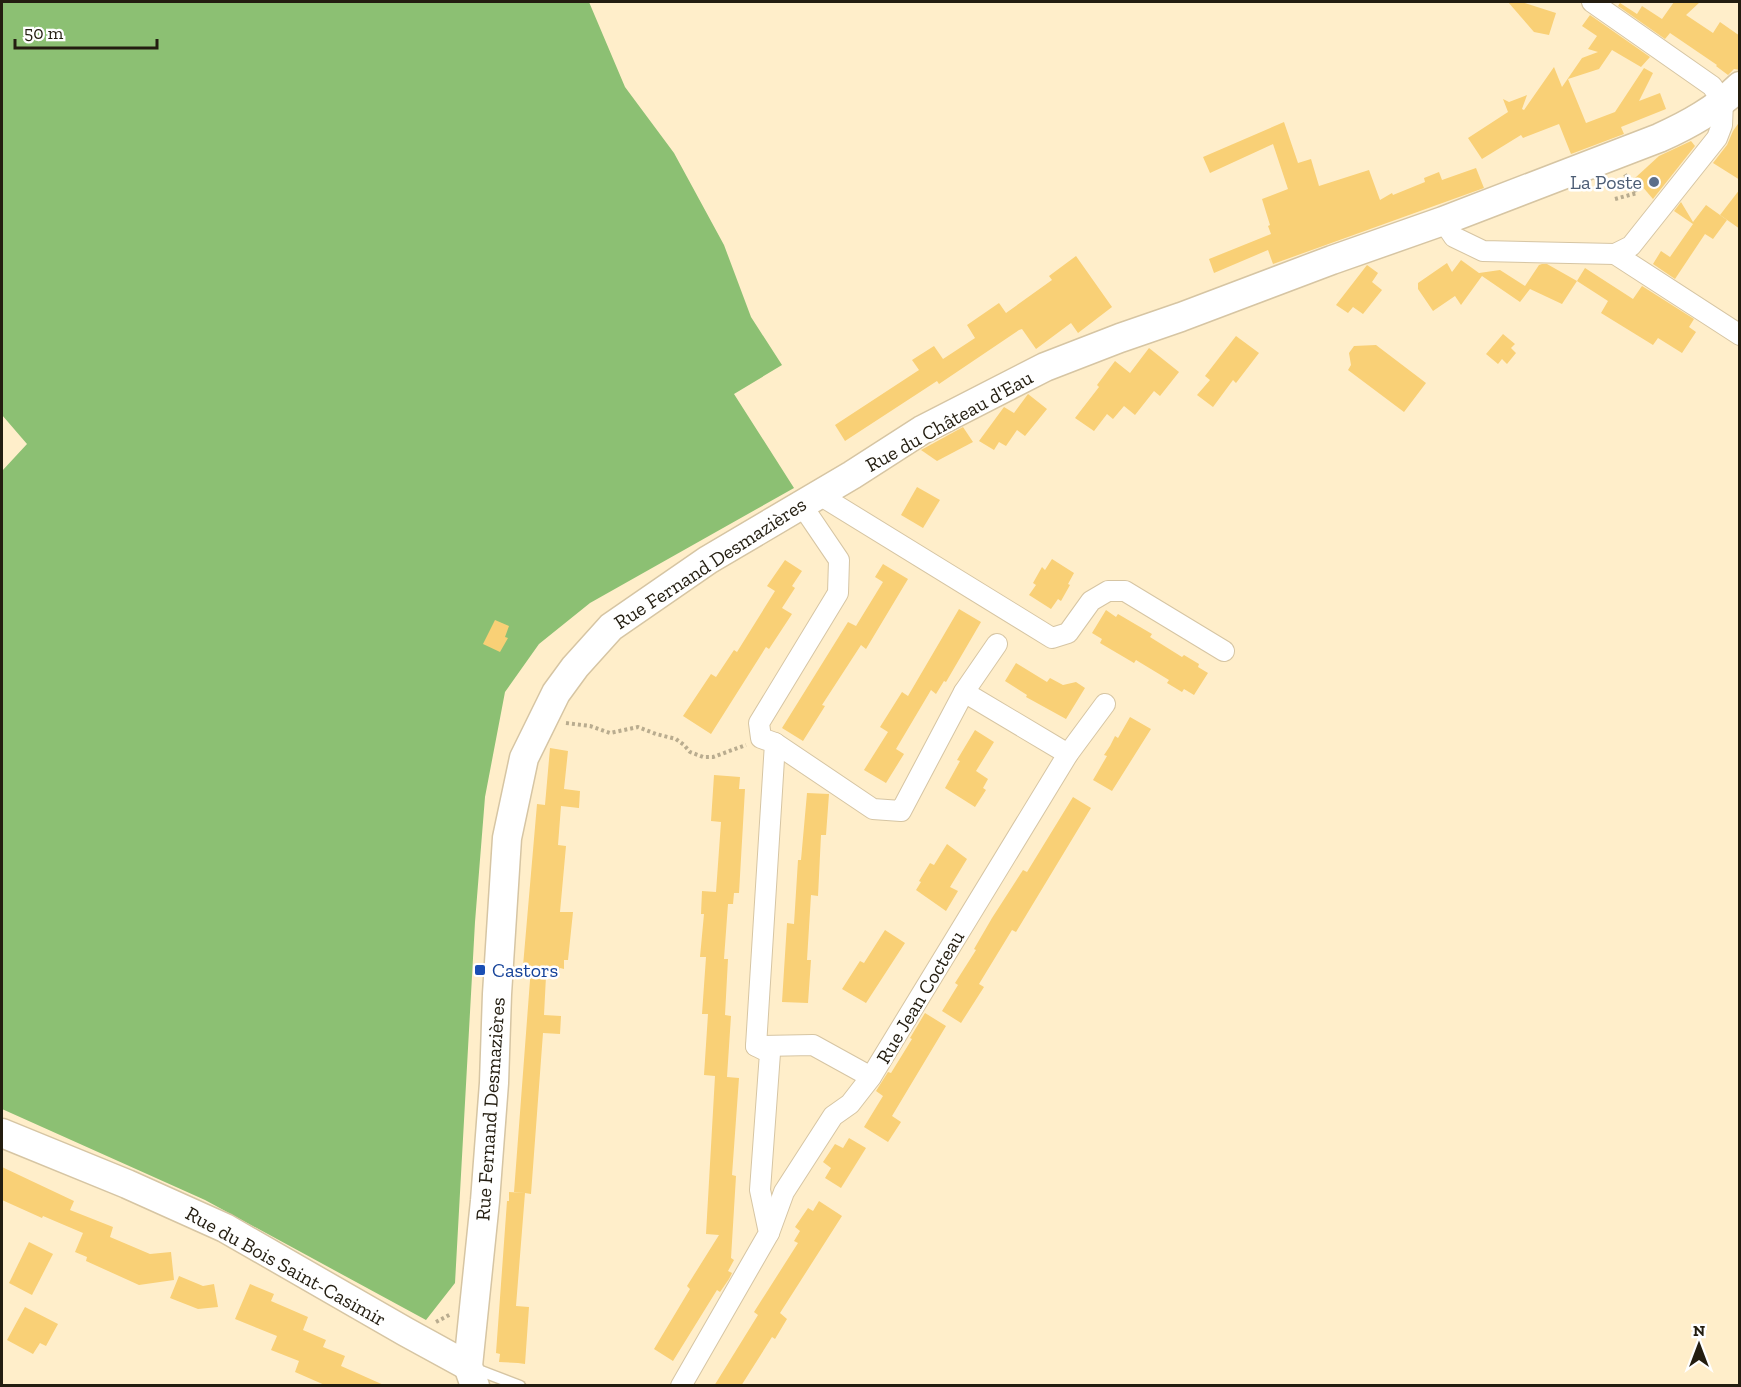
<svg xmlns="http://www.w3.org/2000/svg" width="1741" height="1387" font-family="'Zilla Slab',serif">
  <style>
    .forest { fill: #8cc073 }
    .building { fill: #f9d076 }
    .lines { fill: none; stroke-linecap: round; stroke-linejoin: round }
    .lane-casing { stroke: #d6c5a3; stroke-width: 13 }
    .street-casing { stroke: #d6c5a3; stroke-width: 22 }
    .secondary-casing { stroke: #d6c5a3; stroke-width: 31 }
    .path { stroke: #b9ac8f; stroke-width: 4; stroke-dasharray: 3 3; stroke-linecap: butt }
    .lane { stroke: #fff; stroke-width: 10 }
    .street { stroke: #fff; stroke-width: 20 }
    .secondary { stroke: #fff; stroke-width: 28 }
    .service-dot { fill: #5c6f8a; stroke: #fff; stroke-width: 2 }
    .transit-dot { fill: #1a4fb4; stroke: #fff; stroke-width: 2 }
    .labels { text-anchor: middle; stroke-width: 5; stroke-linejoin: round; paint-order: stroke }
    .service-label { font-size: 20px; fill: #4e5e75; stroke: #fff; text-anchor: end }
    .street-label { font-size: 20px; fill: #231d10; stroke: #fff }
    .transit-label { font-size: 20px; fill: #164399; stroke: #fff; text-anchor: start }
  </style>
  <rect width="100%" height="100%" fill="#ffeeca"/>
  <path class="forest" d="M 2,2 L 589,2 L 625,87 L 674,153 L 724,245 L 751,317 L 782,365 L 734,394 L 794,488 L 590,603 L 539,644 L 505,692 L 485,797 L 475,922 L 455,1283 L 426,1320 L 205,1200 L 2,1109 L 2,471 L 27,444 L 2,415 Z"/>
  <g class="building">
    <path d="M 1508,2 L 1522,2 L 1556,13 L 1549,35 L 1534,32 Z"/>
    <path d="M 1674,2 L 1700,2 L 1686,15 L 1713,33 L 1720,22 L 1740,36 L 1740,70 L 1734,69 L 1728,75 L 1716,66 L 1717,65 L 1670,33 L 1665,39 L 1618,6 L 1620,3 L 1637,14 L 1642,6 L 1662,19 Z"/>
    <path d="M 1590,15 L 1650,57 L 1641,67 L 1612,50 L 1599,69 L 1568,79 L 1586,123 L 1615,112 L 1644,68 L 1653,73 L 1639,101 L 1660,93 L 1666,109 L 1621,127 L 1624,134 L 1571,154 L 1559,124 L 1523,138 L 1521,135 L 1482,159 L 1468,138 L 1508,112 L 1503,99 L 1509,102 L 1527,95 L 1522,109 L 1524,110 L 1554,67 L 1562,87 L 1582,58 L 1598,52 L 1588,49 L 1597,36 L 1582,26 Z"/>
    <path d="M 1740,121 L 1740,180 L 1713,163 L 1727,145 L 1733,131 Z"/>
    <path d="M 1284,122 L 1298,163 L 1311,159 L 1319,186 L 1369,170 L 1380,200 L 1392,193 L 1393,195 L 1425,182 L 1424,178 L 1439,172 L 1442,180 L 1476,168 L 1484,188 L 1273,264 L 1268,250 L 1214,273 L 1209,259 L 1271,234 L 1268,226 L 1270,225 L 1262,199 L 1288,189 L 1273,144 L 1210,173 L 1203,157 Z"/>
    <path d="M 1691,141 L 1695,146 L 1653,199 L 1635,178 L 1659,156 Z"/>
    <path d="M 1740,189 L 1740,229 L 1720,215 Z"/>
    <path d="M 1681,202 L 1693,222 L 1706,205 L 1727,220 L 1713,239 L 1705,234 L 1675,279 L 1653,264 L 1661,251 L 1670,257 L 1693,224 L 1674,211 Z"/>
    <path d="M 1076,256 L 1112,307 L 1078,333 L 1071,323 L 1036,349 L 1022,329 L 1019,330 L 939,384 L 937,381 L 845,441 L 835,425 L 919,370 L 912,360 L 934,346 L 943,359 L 975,338 L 967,325 L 999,303 L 1006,313 L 1052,280 L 1049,276 Z"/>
    <path d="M 1461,260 L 1479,273 L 1500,270 L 1525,286 L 1539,265 L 1542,264 L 1547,264 L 1577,281 L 1562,304 L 1530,289 L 1520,302 L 1482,276 L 1461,305 L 1455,296 L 1433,311 L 1418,289 L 1418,283 L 1447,263 L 1452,272 Z"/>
    <path d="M 1367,265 L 1378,273 L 1372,282 L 1382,290 L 1363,314 L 1353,307 L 1348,313 L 1336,305 Z"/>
    <path d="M 1585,268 L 1633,299 L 1642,286 L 1694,319 L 1689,327 L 1696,332 L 1682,353 L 1658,338 L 1653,345 L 1601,313 L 1608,301 L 1577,281 Z"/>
    <path d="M 1503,334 L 1515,344 L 1511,348 L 1516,353 L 1507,364 L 1502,359 L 1498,364 L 1486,354 Z"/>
    <path d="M 1236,336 L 1259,353 L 1236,383 L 1233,380 L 1213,407 L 1197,395 L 1210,380 L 1205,376 Z"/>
    <path d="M 1376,345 L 1426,383 L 1404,412 L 1348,370 L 1351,365 L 1349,353 L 1354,346 Z"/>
    <path d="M 1149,348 L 1179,372 L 1160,396 L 1154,391 L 1135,415 L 1124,406 L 1113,419 L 1107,414 L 1094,431 L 1075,418 L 1099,387 L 1097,385 L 1115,361 L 1130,373 Z"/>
    <path d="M 1028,394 L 1047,409 L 1025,436 L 1017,430 L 1006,446 L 999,442 L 994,450 L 979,441 L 1004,407 L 1014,413 Z"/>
    <path d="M 963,427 L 973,442 L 937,461 L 921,450 Z"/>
    <path d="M 917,487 L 940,500 L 923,528 L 901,515 Z"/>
    <path d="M 1052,559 L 1074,573 L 1068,584 L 1070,585 L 1061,601 L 1058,599 L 1051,609 L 1029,595 L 1036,585 L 1033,583 L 1042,567 L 1045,570 Z"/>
    <path d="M 785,560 L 802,571 L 792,586 L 795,588 L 782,608 L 792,614 L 769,649 L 766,647 L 711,734 L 683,716 L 711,674 L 716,677 L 734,650 L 737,652 L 775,591 L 767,586 Z"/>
    <path d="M 883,564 L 908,579 L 866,649 L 861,645 L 822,705 L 825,706 L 803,741 L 782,728 L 848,622 L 856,626 L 883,582 L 875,577 Z"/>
    <path d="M 959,609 L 981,622 L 946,682 L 944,681 L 936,694 L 931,690 L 896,749 L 904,754 L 886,783 L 864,770 L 888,732 L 880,727 L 902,692 L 908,696 Z"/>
    <path d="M 1106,610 L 1116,617 L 1118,614 L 1152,634 L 1150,637 L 1182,657 L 1184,655 L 1199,664 L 1198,667 L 1208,673 L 1194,695 L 1184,689 L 1182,692 L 1167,683 L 1169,680 L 1136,660 L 1134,663 L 1100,643 L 1102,639 L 1092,633 Z"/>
    <path d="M 495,620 L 509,626 L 505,637 L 508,638 L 500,652 L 483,644 Z"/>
    <path d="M 1016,663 L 1047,682 L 1050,678 L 1063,685 L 1076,682 L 1085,688 L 1066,719 L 1026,697 L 1027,695 L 1005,681 Z"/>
    <path d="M 1130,717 L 1151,729 L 1112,791 L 1093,780 L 1107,756 L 1104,755 L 1110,746 L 1115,736 L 1118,738 Z"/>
    <path d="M 975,730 L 994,742 L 976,771 L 988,779 L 983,788 L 986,790 L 975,807 L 945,788 L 960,761 L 957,760 Z"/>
    <path d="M 550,748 L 568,751 L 564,789 L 580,791 L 579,808 L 561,806 L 558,845 L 566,846 L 560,912 L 573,912 L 568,960 L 564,960 L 564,969 L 560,968 L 559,978 L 546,976 L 544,1015 L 561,1016 L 560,1034 L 543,1033 L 531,1194 L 525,1193 L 516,1306 L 529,1307 L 525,1364 L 518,1363 L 499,1362 L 500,1354 L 496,1353 L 507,1201 L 509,1201 L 509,1192 L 525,1193 L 514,1192 L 531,967 L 523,966 L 537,804 L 545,805 Z"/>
    <path d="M 714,775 L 740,777 L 739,789 L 745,789 L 739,893 L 734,893 L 733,904 L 728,904 L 724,959 L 728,959 L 725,1015 L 731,1016 L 727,1077 L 739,1078 L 732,1175 L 736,1176 L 731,1258 L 734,1260 L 728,1271 L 732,1273 L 729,1279 L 720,1292 L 717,1290 L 673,1361 L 654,1349 L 690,1289 L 687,1286 L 719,1235 L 706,1234 L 715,1076 L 704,1075 L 708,1014 L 702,1014 L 706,957 L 700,957 L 704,914 L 701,914 L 702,891 L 716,892 L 721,822 L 711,821 Z"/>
    <path d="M 807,793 L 829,794 L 826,835 L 821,835 L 818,896 L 811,895 L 807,960 L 811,960 L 808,1003 L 782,1002 L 787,923 L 794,924 L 798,860 L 801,860 Z"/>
    <path d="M 1073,797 L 1091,808 L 1016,932 L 1012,930 L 979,984 L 984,987 L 961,1023 L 942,1011 L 958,985 L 955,983 L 976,950 L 974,949 L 992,918 L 1023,870 L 1027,872 Z"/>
    <path d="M 947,844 L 967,859 L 950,887 L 958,891 L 946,911 L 916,890 L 921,882 L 919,881 L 930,863 L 934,865 Z"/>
    <path d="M 885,930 L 905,943 L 866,1003 L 842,989 L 860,961 L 864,963 Z"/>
    <path d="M 925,1013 L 946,1026 L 892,1116 L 901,1122 L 888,1142 L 864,1127 L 883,1096 L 876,1091 L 888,1072 L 891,1073 L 912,1039 L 910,1038 Z"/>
    <path d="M 849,1138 L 866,1148 L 841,1188 L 825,1178 L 831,1168 L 823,1162 L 835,1144 L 843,1148 Z"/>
    <path d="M 2,1167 L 74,1201 L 70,1210 L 113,1227 L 110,1237 L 150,1254 L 171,1252 L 174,1280 L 139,1285 L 86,1261 L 87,1257 L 75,1252 L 83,1233 L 43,1216 L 42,1218 L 2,1200 Z"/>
    <path d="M 819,1201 L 842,1216 L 780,1313 L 787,1319 L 775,1339 L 772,1337 L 741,1386 L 714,1386 L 758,1315 L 754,1312 L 798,1243 L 794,1241 L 800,1231 L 795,1227 L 808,1208 L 813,1211 Z"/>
    <path d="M 29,1242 L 53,1254 L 32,1295 L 9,1283 Z"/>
    <path d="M 179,1276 L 203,1286 L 214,1284 L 218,1307 L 198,1309 L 170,1298 Z"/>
    <path d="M 250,1284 L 274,1294 L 271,1301 L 308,1317 L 303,1330 L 326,1340 L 323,1347 L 345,1356 L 341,1366 L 386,1386 L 327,1386 L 295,1372 L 299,1361 L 271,1350 L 277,1336 L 235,1319 Z"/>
    <path d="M 25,1307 L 58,1324 L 46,1346 L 40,1343 L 33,1354 L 7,1340 Z"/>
  </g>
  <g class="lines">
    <defs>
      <path id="lane" d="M 473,1368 L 520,1386"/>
      <g id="street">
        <path d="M 1443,221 L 1454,237 L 1483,251 L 1615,254 L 1631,246 L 1717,138 L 1722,125 L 1723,102 L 1712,86 L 1592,2"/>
        <path d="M 1615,254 L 1740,335"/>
        <path d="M 818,494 L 1052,638 L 1068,633 L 1091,601 L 1108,591 L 1125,591 L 1224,651"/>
        <path d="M 964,692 L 1068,754"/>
        <path d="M 775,743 L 873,809 L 901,811 L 964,692 L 997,644"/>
        <path d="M 756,1046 L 813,1045 L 871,1077"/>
        <path d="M 769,1233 L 784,1192 L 833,1116 L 850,1104 L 871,1077 L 1068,754 L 1105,704"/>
        <path d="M 681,1386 L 769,1233 L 760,1190 L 770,1053 L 756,1046 L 775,743 L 761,738 L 759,723 L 838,593 L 839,560 L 801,504"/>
      </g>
      <g id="secondary">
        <path d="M 2,1133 L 127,1184 L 225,1228 L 406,1332 L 468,1366"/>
        <path d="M 475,1386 L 468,1366 L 485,1201 L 494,1083 L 497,994 L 507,838 L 524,758 L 556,693 L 575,667 L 611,627 L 708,560 L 852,475 L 922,430 L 1045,367 L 1120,338 L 1181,317 L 1332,260 L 1443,221 L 1659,138 C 1690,124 1715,110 1740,86"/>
      </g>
    </defs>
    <use href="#lane" class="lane-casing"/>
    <use href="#street" class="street-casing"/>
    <use href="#secondary" class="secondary-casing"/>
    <g class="path">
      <path d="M 1615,199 L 1637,193 L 1624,173"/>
      <path d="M 566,723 L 590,726 L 610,733 L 638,727 L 656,734 L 676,739 L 684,745 L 690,752 L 703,757 L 713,757 L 746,745"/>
      <path d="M 436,1322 L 451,1314"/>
    </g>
    <use href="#lane" class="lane"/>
    <use href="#street" class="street"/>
    <use href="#secondary" class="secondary"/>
  </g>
  <circle class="service-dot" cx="1654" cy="182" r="6"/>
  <rect class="transit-dot" x="474" y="964" width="12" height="12" rx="3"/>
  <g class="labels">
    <g class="service-label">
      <text x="1642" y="189">La Poste</text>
    </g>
    <g class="street-label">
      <text transform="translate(949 421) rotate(-29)" y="7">Rue du Château d'Eau</text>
      <text transform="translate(710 563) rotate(-33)" y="7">Rue Fernand Desmazières</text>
      <text transform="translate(920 997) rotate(-59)" y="7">Rue Jean Cocteau</text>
      <text transform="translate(490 1109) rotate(-86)" y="7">Rue Fernand Desmazières</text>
      <text transform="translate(286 1266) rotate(29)" y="7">Rue du Bois Saint-Casimir</text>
    </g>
    <g class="transit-label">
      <text x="492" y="977">Castors</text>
    </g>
  </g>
  <rect width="1741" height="1387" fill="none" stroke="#231d10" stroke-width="6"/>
  <g transform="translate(1699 1345)" stroke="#ffffff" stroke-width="4.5" paint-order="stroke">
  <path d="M0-4.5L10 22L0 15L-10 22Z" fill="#231d10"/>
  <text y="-9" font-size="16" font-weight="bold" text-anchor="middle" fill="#231d10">N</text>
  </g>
  <path d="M15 39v9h142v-9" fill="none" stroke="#231d10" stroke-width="3"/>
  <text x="24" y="39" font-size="18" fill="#231d10" stroke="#ffffff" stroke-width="4.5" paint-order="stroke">50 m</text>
</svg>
